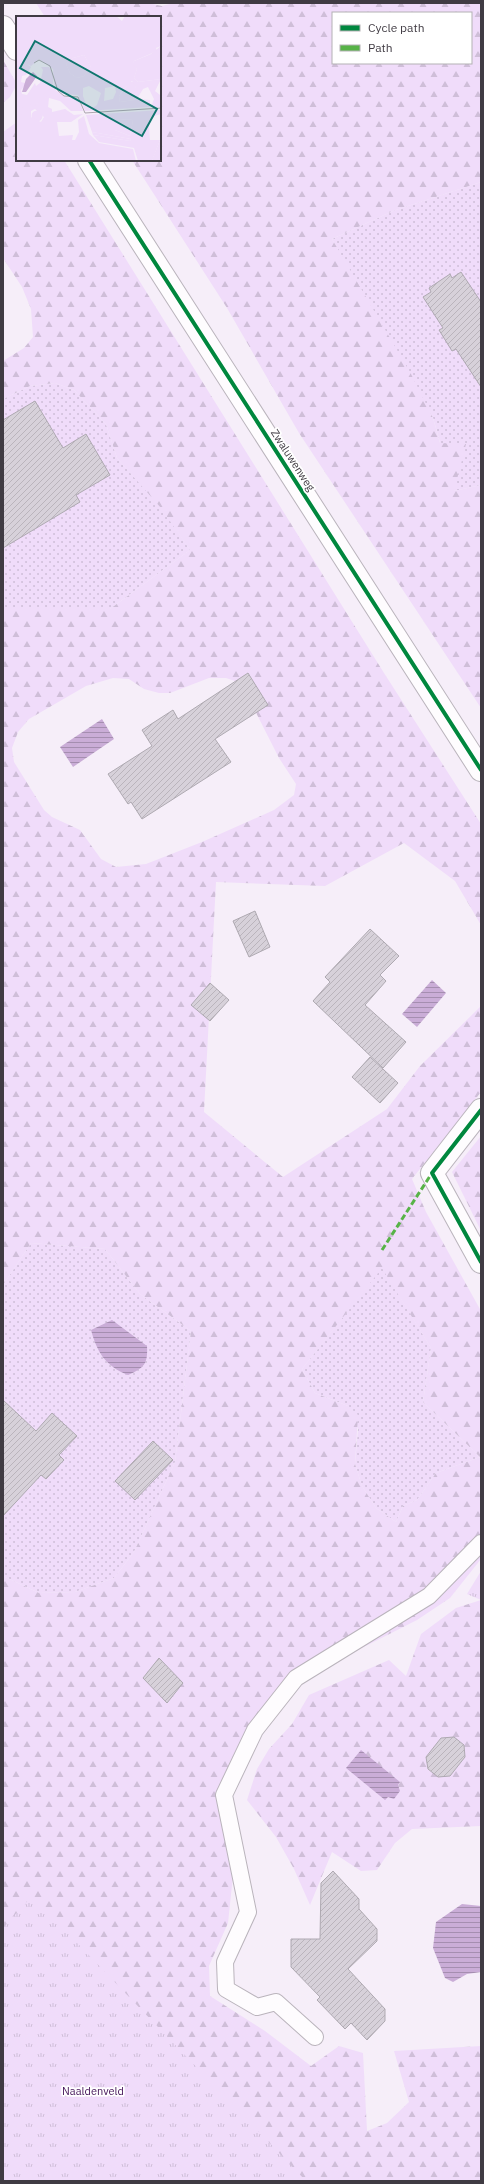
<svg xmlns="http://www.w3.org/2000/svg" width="484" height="2184" font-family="'IBM Plex Sans',sans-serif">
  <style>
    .grass { fill: url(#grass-dots) }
    .forest { fill: url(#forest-firs); fill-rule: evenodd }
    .park { fill: url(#park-tufts) }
    .water { fill: url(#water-rules) }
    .building { fill: url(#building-hatch); stroke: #aea9b1 }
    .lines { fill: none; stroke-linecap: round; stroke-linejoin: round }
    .service-casing { stroke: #bab4bc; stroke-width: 18 }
    .minor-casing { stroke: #bab4bc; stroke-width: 24 }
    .service { stroke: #fefcfe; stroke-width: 16 }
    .minor { stroke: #fefcfe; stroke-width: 22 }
    .quiet { stroke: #57b347; stroke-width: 3; stroke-dasharray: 6 3; stroke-linecap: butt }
    .cycleway-casing { stroke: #fff; stroke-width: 6 }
    .cycleway { stroke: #00873e; stroke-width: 4 }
    .labels { text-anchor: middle; stroke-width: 3.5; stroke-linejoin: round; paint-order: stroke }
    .street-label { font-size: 11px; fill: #403b43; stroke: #fff }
    .park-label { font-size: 11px; fill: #421156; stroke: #fff }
    .inset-road { fill: none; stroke: #ada6b0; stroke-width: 1 }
    .view { fill: #0f766e; fill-opacity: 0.15; stroke: #0f766e; stroke-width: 2 }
    .inset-edge { fill: none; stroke: #403b43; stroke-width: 2 }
  </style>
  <defs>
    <pattern id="grass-dots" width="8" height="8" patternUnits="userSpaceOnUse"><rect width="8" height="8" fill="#f0dcfa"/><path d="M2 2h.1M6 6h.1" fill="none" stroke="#cfbed8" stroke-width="1.8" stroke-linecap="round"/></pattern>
    <pattern id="forest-firs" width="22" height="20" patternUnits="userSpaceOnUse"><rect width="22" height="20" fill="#f0dcfa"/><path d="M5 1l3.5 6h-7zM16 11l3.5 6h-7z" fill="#cfbed8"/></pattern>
    <pattern id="park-tufts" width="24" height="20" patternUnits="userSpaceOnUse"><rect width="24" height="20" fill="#f0dcfa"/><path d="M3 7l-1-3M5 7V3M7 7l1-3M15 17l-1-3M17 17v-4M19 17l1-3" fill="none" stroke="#cfbed8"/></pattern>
    <pattern id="water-rules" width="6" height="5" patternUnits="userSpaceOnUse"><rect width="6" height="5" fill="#caadd7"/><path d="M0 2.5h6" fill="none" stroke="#a58eb0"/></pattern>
    <pattern id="building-hatch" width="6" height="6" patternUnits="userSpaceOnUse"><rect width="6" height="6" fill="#d7d1da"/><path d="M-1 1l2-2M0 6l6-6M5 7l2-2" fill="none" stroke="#bab4bc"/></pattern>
  </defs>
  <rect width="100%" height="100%" fill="#f6eef9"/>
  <g class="grass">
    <path d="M 481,182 L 481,485 L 454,491 L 433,418 L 332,239 L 393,211 Z"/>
    <path d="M 55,383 L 74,390 L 106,424 L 117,458 L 162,508 L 190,550 L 110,609 L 3,609 L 3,399 L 30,386 Z"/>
    <path d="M 31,1243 L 105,1249 L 140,1294 L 191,1331 L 175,1462 L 134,1552 L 114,1578 L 75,1592 L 39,1593 L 3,1576 L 3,1285 Z"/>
    <path d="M 382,1267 L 431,1348 L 423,1402 L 480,1457 L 436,1473 L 417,1500 L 403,1506 L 396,1522 L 376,1508 L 362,1486 L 355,1464 L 358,1429 L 348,1406 L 315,1393 L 302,1369 Z"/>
  </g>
  <g class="forest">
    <path d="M 36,3 L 148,3 L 162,6 L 173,3 L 481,3 L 481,182 L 393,211 L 332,239 L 411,374 L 433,418 L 440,443 L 466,444 L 454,491 L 481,485 L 481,708 L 299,433 L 227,308 L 132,160 L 160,160 L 160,17 L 45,17 ZM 333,13 L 471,13 L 471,63 L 333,63 Z"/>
    <path d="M 3,60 L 17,84 L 10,97 L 3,103 Z"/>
    <path d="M 17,122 L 17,160 L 64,160 L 384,673 L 481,824 L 481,925 L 455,881 L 404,843 L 325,886 L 216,882 L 204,1112 L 283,1177 L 387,1109 L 420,1066 L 481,1006 L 481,1092 L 412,1179 L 426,1212 L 481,1311 L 481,1559 L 450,1598 L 417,1620 L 348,1655 L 306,1678 L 247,1728 L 223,1777 L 225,1826 L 233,1876 L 228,1923 L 209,1966 L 210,1996 L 265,2031 L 311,2066 L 339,2046 L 363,2053 L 367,2131 L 387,2123 L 409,2102 L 394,2051 L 481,2046 L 481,2181 L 3,2181 L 3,1576 L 39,1593 L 75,1592 L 114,1578 L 134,1552 L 175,1462 L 191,1331 L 140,1294 L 105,1249 L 31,1243 L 3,1285 L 3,609 L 110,609 L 190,550 L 161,508 L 117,458 L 106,424 L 74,390 L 55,383 L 30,386 L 3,399 L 3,361 L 24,348 L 33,337 L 31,309 L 22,287 L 3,258 L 3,132 ZM 113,678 L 129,679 L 144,689 L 159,693 L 170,693 L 209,678 L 226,678 L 241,683 L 279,758 L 296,784 L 294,795 L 274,810 L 202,842 L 146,864 L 116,867 L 101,859 L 80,830 L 52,817 L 44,810 L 14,762 L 12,748 L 18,732 L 29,719 L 86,686 ZM 382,1268 L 431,1348 L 423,1402 L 480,1457 L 436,1473 L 417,1500 L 403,1506 L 396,1522 L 376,1508 L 362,1486 L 355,1464 L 358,1415 L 348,1406 L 315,1393 L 302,1369 Z"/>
    <path d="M 481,1136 L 481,1231 L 452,1172 Z"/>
    <path d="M 481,1600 L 481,1826 L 412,1829 L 395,1843 L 377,1870 L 361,1871 L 332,1852 L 310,1905 L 294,1869 L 276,1837 L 247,1800 L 257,1769 L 269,1749 L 292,1724 L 309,1695 L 389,1660 L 406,1676 L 421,1634 L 456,1608 Z"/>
  </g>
  <g class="park">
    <path d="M 481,1571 L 481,1600 L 467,1594 Z"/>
    <path d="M 32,1896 L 306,2181 L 3,2181 L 3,1928 Z"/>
  </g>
  <g class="water">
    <path d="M 102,719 L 114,739 L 73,767 L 60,747 Z"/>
    <path d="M 432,980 L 446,993 L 417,1027 L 402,1014 Z"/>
    <path d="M 112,1320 L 147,1346 C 148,1364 144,1368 128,1375 C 105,1366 97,1352 91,1330 Z"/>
    <path d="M 361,1750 L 400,1782 L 398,1785 L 400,1791 L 394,1799 L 388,1797 L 385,1800 L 346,1768 Z"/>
    <path d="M 462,1904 L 481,1906 L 481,1972 L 467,1974 L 453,1982 L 445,1978 L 433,1948 L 436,1922 Z"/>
  </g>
  <g class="building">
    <path d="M 461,272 L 481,302 L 481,387 L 456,349 L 452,351 L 439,330 L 443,328 L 423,297 L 431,292 L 429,288 L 450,274 L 452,278 Z"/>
    <path d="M 35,401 L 63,448 L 86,434 L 110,475 L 76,495 L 80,502 L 3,548 L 3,420 Z"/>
    <path d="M 248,673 L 268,705 L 215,739 L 231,762 L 142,819 L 131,802 L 128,804 L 108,774 L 152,746 L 142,730 L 173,710 L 178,719 Z"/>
    <path d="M 255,911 L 270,947 L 249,957 L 233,921 Z"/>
    <path d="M 370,929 L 399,956 L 380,975 L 386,981 L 365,1005 L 406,1042 L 383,1068 L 313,1001 L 330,982 L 325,977 Z"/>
    <path d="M 210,983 L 229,1000 L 210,1021 L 191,1005 Z"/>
    <path d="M 370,1057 L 398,1083 L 380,1103 L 352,1077 Z"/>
    <path d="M 3,1400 L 36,1431 L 52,1413 L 77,1436 L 59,1455 L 64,1460 L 46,1479 L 41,1475 L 3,1516 Z"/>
    <path d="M 153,1441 L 173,1460 L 135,1500 L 115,1481 Z"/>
    <path d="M 159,1658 L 183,1683 L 167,1703 L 143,1678 Z"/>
    <path d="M 454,1737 L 464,1745 L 465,1757 L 450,1776 L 438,1777 L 428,1769 L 426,1757 L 441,1738 Z"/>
    <path d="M 333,1871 L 359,1899 L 359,1909 L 377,1929 L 377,1941 L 348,1969 L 385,2009 L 385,2021 L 367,2040 L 351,2023 L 345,2029 L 317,2000 L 320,1997 L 291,1967 L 291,1939 L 320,1939 L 321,1883 Z"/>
  </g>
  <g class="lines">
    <defs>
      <path id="service" d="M 315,2037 L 276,2002 L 257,2007 L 226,1989 L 225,1962 L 248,1912 L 224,1795 L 255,1730 L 296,1678 L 429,1596 L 481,1543"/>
      <g id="minor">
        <path d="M 3,27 L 17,49"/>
        <path d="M 89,160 L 481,770"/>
        <path d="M 481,1110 L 432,1173 L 481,1262"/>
      </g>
    </defs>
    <use href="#service" class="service-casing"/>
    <use href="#minor" class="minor-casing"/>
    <use href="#service" class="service"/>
    <use href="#minor" class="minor"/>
    <path class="quiet" d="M 382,1250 L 432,1173"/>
    <defs>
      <g id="cycleway">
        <path d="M 89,160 L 481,770"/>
        <path d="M 481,1110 L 432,1173 L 481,1262"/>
      </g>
    </defs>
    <use href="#cycleway" class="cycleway-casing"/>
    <use href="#cycleway" class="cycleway"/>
  </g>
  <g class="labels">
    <g class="street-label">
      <text transform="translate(293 460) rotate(57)" y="4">Zwaluwenweg</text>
    </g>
    <g class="park-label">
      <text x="93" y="2095">Naaldenveld</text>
    </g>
  </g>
  <g transform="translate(16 16)">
    <rect width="145" height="145" fill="#f6eef9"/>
    <path d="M 145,30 L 145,63 L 122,66 L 118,62 L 121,53 L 116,49 L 118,45 L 135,38 ZM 68,39 L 75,51 L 68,52 L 71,56 L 68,60 L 61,62 L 54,57 L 50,48 L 57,42 ZM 114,66 L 118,66 L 120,71 L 117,77 L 118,84 L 104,86 L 103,80 ZM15.5 100a5.5 5.5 0 1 1 11 0a5.5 5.5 0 1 1-11 0ZM 99,103 L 117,104 L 114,120 L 99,114 ZM 76,116 L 115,123 L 114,125 L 77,119 ZM 145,122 L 145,145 L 136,145 L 138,139 Z" fill="#f0dcfa"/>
    <path d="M 38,0 L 100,0 L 106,5 L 109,0 L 145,0 L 145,30 L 140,32 L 141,35 L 118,45 L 117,49 L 121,53 L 118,62 L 122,66 L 145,63 L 139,75 L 144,79 L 145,91 L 135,91 L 138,83 L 132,71 L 127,73 L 121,83 L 134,84 L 134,91 L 69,95 L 62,79 L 47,78 L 42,75 L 38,68 L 37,53 L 23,43 L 15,50 L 11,48 L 15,51 L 10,59 L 6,60 L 5,66 L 9,67 L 9,70 L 5,74 L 6,78 L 11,79 L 19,67 L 20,70 L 24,67 L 27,54 L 25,51 L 33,51 L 37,58 L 37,71 L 7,96 L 0,92 L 0,33 ZM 68,39 L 75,51 L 68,51 L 71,56 L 68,60 L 61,62 L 54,57 L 50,48 L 57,42 ZM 116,65 L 120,71 L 116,75 L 118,84 L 104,86 L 103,80 L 107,74 ZM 73,70 L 85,77 L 81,89 L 78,91 L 71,91 L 67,80 L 67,72 ZM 99,70 L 100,76 L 97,83 L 88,85 L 89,72 ZM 39,74 L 49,81 L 62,82 L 67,95 L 55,95 L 44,85 L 33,82 L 32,91 L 36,93 L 36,96 L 49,93 L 58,99 L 67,98 L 55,106 L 41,106 L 43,120 L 57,119 L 56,124 L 59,124 L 63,116 L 62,104 L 68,100 L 73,118 L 83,127 L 117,133 L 120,145 L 0,145 L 0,95 L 5,99 ZM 19,93 L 28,101 L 25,106 L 15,101 L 15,95 ZM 145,94 L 145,98 L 135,101 L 133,110 L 134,124 L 144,124 L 136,145 L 122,145 L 118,132 L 83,126 L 77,119 L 114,125 L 115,123 L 76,116 L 70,99 ZM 99,103 L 117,104 L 114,120 L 99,114 Z" fill="#f0dcfa" fill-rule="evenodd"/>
    <path d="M 0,0 L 66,0 L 33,32 L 34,36 L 6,44 L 0,49 ZM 38,70 L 40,74 L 0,103 L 0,89 L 9,92 Z" fill="#f0dcfa"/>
    <path d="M 17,56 L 21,60 L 10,76 L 6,76 L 10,63 Z" fill="#caadd7"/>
    <path class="inset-road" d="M 18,47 L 23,44 L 34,50 L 42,75 L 48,80 L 62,81 L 69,97 L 145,92"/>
    <path class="view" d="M 19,25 L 141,93 L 126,120 L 4,52 Z"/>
    <rect width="145" height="145" class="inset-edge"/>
  </g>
  <rect width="484" height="2184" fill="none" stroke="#403b43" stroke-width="8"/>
  <rect x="332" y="12" width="140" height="52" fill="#ffffff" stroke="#b3b1b4"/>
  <rect x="340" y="25" width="20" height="6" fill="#00873e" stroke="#b3b1b4"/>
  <text x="368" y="32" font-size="12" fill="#403b43">Cycle path</text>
  <rect x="340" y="45" width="20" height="6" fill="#57b347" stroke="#b3b1b4"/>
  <text x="368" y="52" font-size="12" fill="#403b43">Path</text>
</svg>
